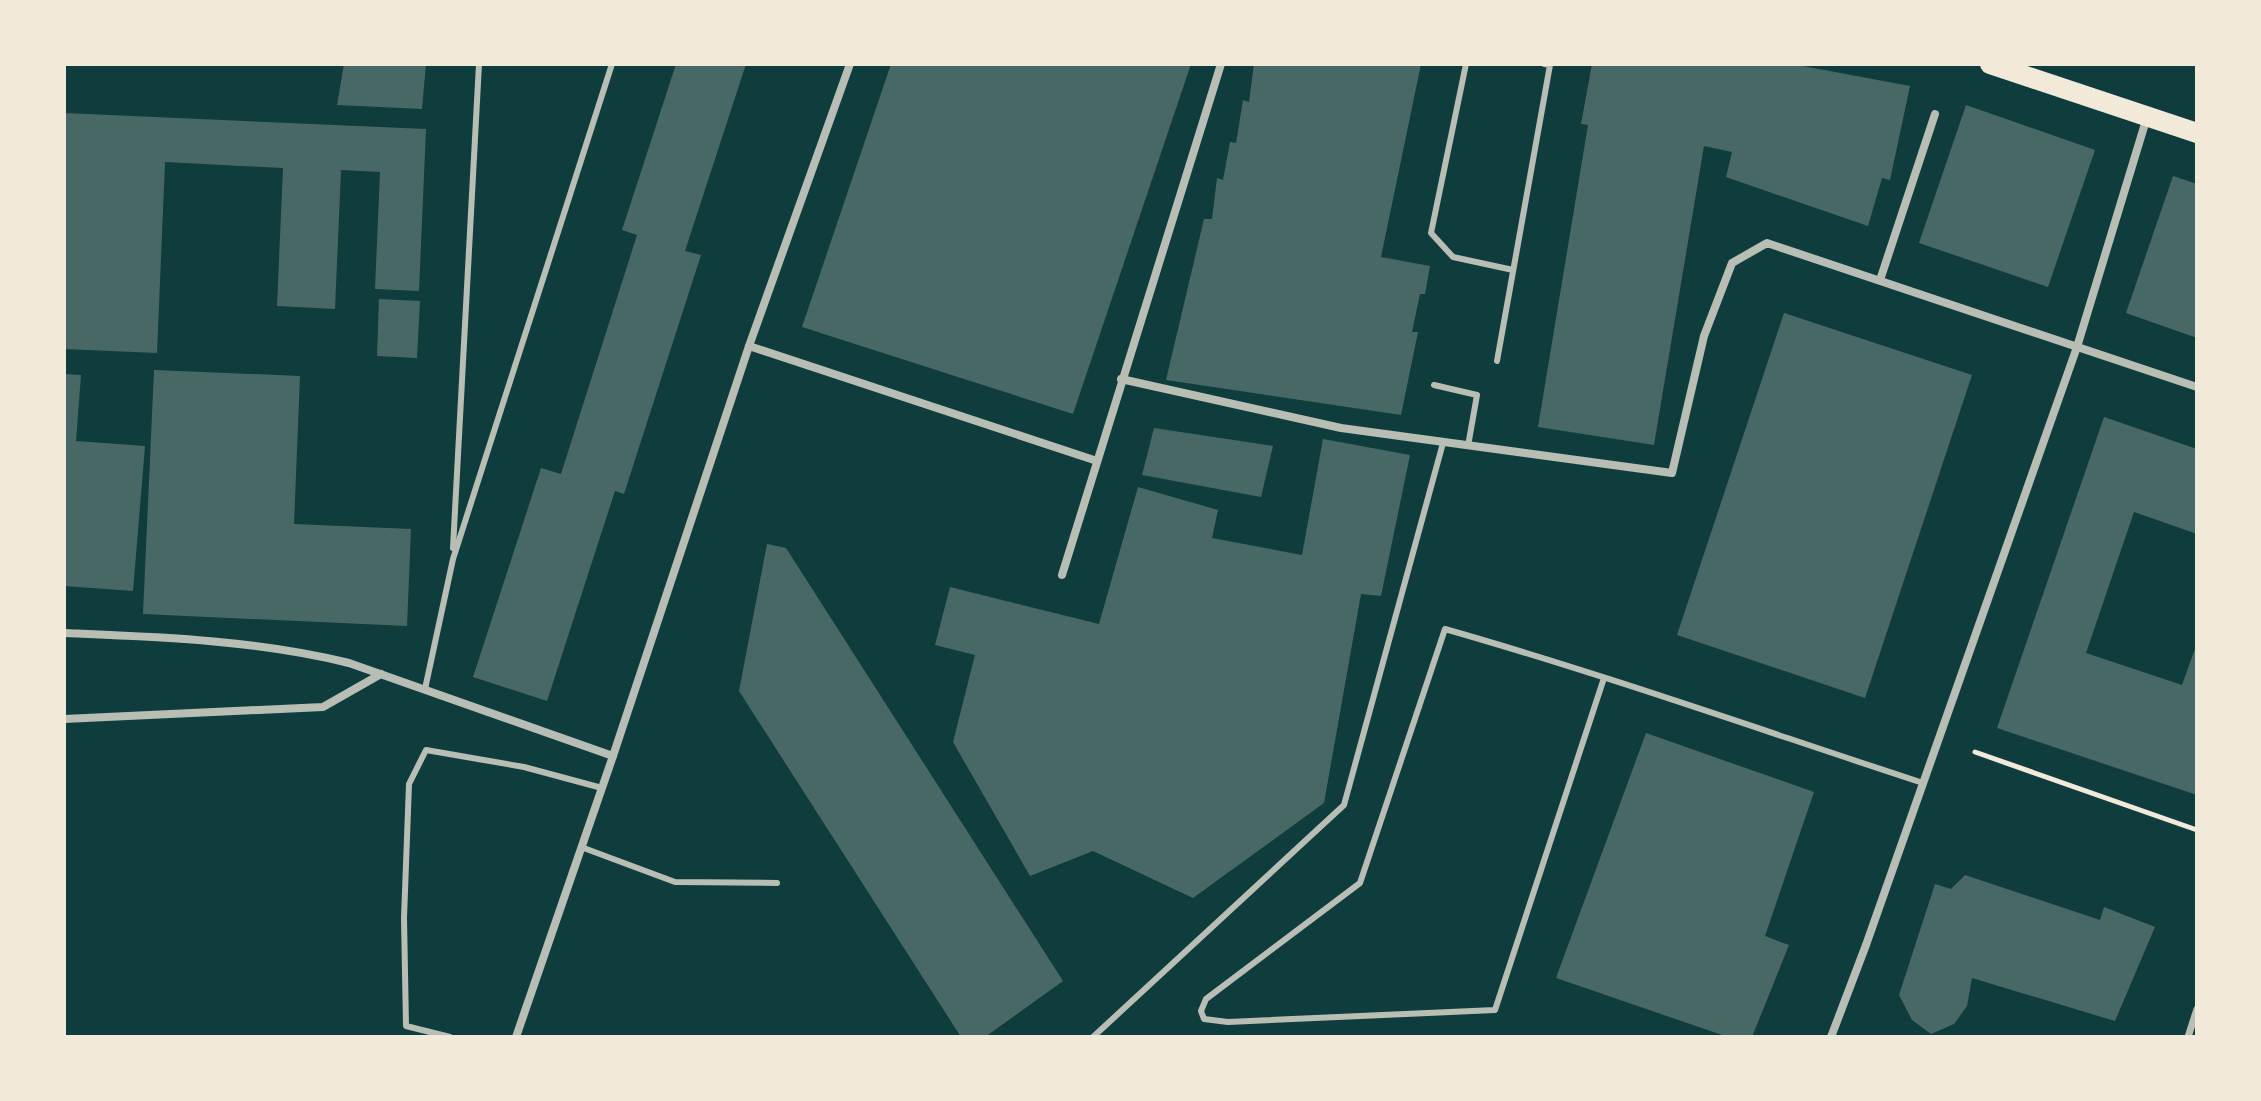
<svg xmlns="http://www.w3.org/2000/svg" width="2261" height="1101" font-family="'DejaVu Sans',sans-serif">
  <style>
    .building { fill: #486865 }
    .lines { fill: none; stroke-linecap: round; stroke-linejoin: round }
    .path { stroke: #f1e9da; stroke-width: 5 }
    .service { stroke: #b8beb3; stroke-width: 6 }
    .pedestrian { stroke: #b8beb3; stroke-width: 7 }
    .minor { stroke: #b8beb3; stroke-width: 8 }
    .primary { stroke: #f1e9da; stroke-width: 20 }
  </style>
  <rect width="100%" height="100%" fill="#0f3d3e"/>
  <g class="building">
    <path d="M 344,64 L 426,64 L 422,109 L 337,105 Z"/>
    <path d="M 676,64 L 746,64 L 685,251 L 701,255 L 624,494 L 615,491 L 547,701 L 473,677 L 541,468 L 561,474 L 637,235 L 622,230 Z"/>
    <path d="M 891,64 L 1191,64 L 1073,414 L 802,327 Z"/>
    <path d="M 1254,64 L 1421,64 L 1381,257 L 1430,266 L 1425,294 L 1420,294 L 1412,332 L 1418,332 L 1401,415 L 1166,380 L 1204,219 L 1212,219 L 1217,178 L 1223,180 L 1230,142 L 1236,143 L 1243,100 L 1249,102 Z"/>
    <path d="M 1592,64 L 1792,64 L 1910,86 L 1890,180 L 1882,178 L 1868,226 L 1726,177 L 1732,152 L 1704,146 L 1654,445 L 1538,427 L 1588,125 L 1581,124 Z"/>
    <path d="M 1966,105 L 2095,150 L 2048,287 L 1919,243 Z"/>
    <path d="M 64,113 L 426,129 L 419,291 L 375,289 L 380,172 L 341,170 L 335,309 L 277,306 L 283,168 L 165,162 L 157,353 L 64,349 Z"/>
    <path d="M 2173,176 L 2197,184 L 2197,338 L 2126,313 Z"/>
    <path d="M 379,299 L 420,301 L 417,358 L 377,356 Z"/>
    <path d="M 1784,313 L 1972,375 L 1865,698 L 1677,635 Z"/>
    <path d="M 154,370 L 300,376 L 294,524 L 411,529 L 407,626 L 143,614 Z"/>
    <path d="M 64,374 L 81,375 L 76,441 L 145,446 L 133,591 L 64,586 Z"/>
    <path d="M 2104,417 L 2197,449 L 2197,534 L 2134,512 L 2086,653 L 2182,685 L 2197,643 L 2197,795 L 1997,728 Z"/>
    <path d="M 1154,428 L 1273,446 L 1261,497 L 1142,475 Z"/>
    <path d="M 1323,439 L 1410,455 L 1381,596 L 1361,594 L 1324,803 L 1193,898 L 1093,851 L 1030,876 L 953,742 L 975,655 L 935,645 L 950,587 L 1099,624 L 1138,487 L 1218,510 L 1212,538 L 1302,555 Z"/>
    <path d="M 767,544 L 786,548 L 1063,981 L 985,1037 L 961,1037 L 739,691 Z"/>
    <path d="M 1646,733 L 1814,792 L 1765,936 L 1789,945 L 1752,1037 L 1728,1037 L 1556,978 Z"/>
    <path d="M 1965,875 L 2100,920 L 2104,907 L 2155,927 L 2115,1021 L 1972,978 L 1967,1006 L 1954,1024 L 1931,1034 L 1912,1020 L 1899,995 L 1935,884 L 1951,889 Z"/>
  </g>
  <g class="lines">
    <path class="path" d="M 1975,752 L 2197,830"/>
    <g class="service">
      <path d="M 1466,64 L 1431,233 L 1453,257 L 1513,270"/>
      <path d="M 1497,361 L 1550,65 L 1544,64"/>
      <path d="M 1434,385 L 1477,395 L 1468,446"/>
      <path d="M 453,548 L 479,64"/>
      <path d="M 1604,678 L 1495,1010 L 1228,1022 L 1204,1019 L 1201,1011 L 1206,999 L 1360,883 L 1445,629 C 1606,675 1764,731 1923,783"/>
      <path d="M 425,689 L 453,559 L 612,64"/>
      <path d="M 581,847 L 675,882 L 777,883"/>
      <path d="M 450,1037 L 406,1026 L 404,918 L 409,784 L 426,750 L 524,767 L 602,788"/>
      <path d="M 1093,1037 L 1344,805 L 1443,443"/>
    </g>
    <path class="pedestrian" d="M 2188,1037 L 2197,1009"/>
    <g class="minor">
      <path d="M 1880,280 L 1935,114"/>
      <path d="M 749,346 L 1097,461"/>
      <path d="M 1121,379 L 1341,428 L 1672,473 L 1704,336 L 1732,263 L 1767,243 L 2197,387"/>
      <path d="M 1062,575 L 1221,64"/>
      <path d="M 64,633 C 160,637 255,640 349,663 L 613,756"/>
      <path d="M 64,719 L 323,707 L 381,674"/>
      <path d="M 516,1037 L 613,756 L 749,346 L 850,64"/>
      <path d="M 1831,1037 L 1866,945 L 2077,347 L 2147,117"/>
    </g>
    <path class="primary" d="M 1990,64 L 2197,133"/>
  </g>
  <rect width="2261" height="1101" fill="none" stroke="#f1e9da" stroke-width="132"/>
</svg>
